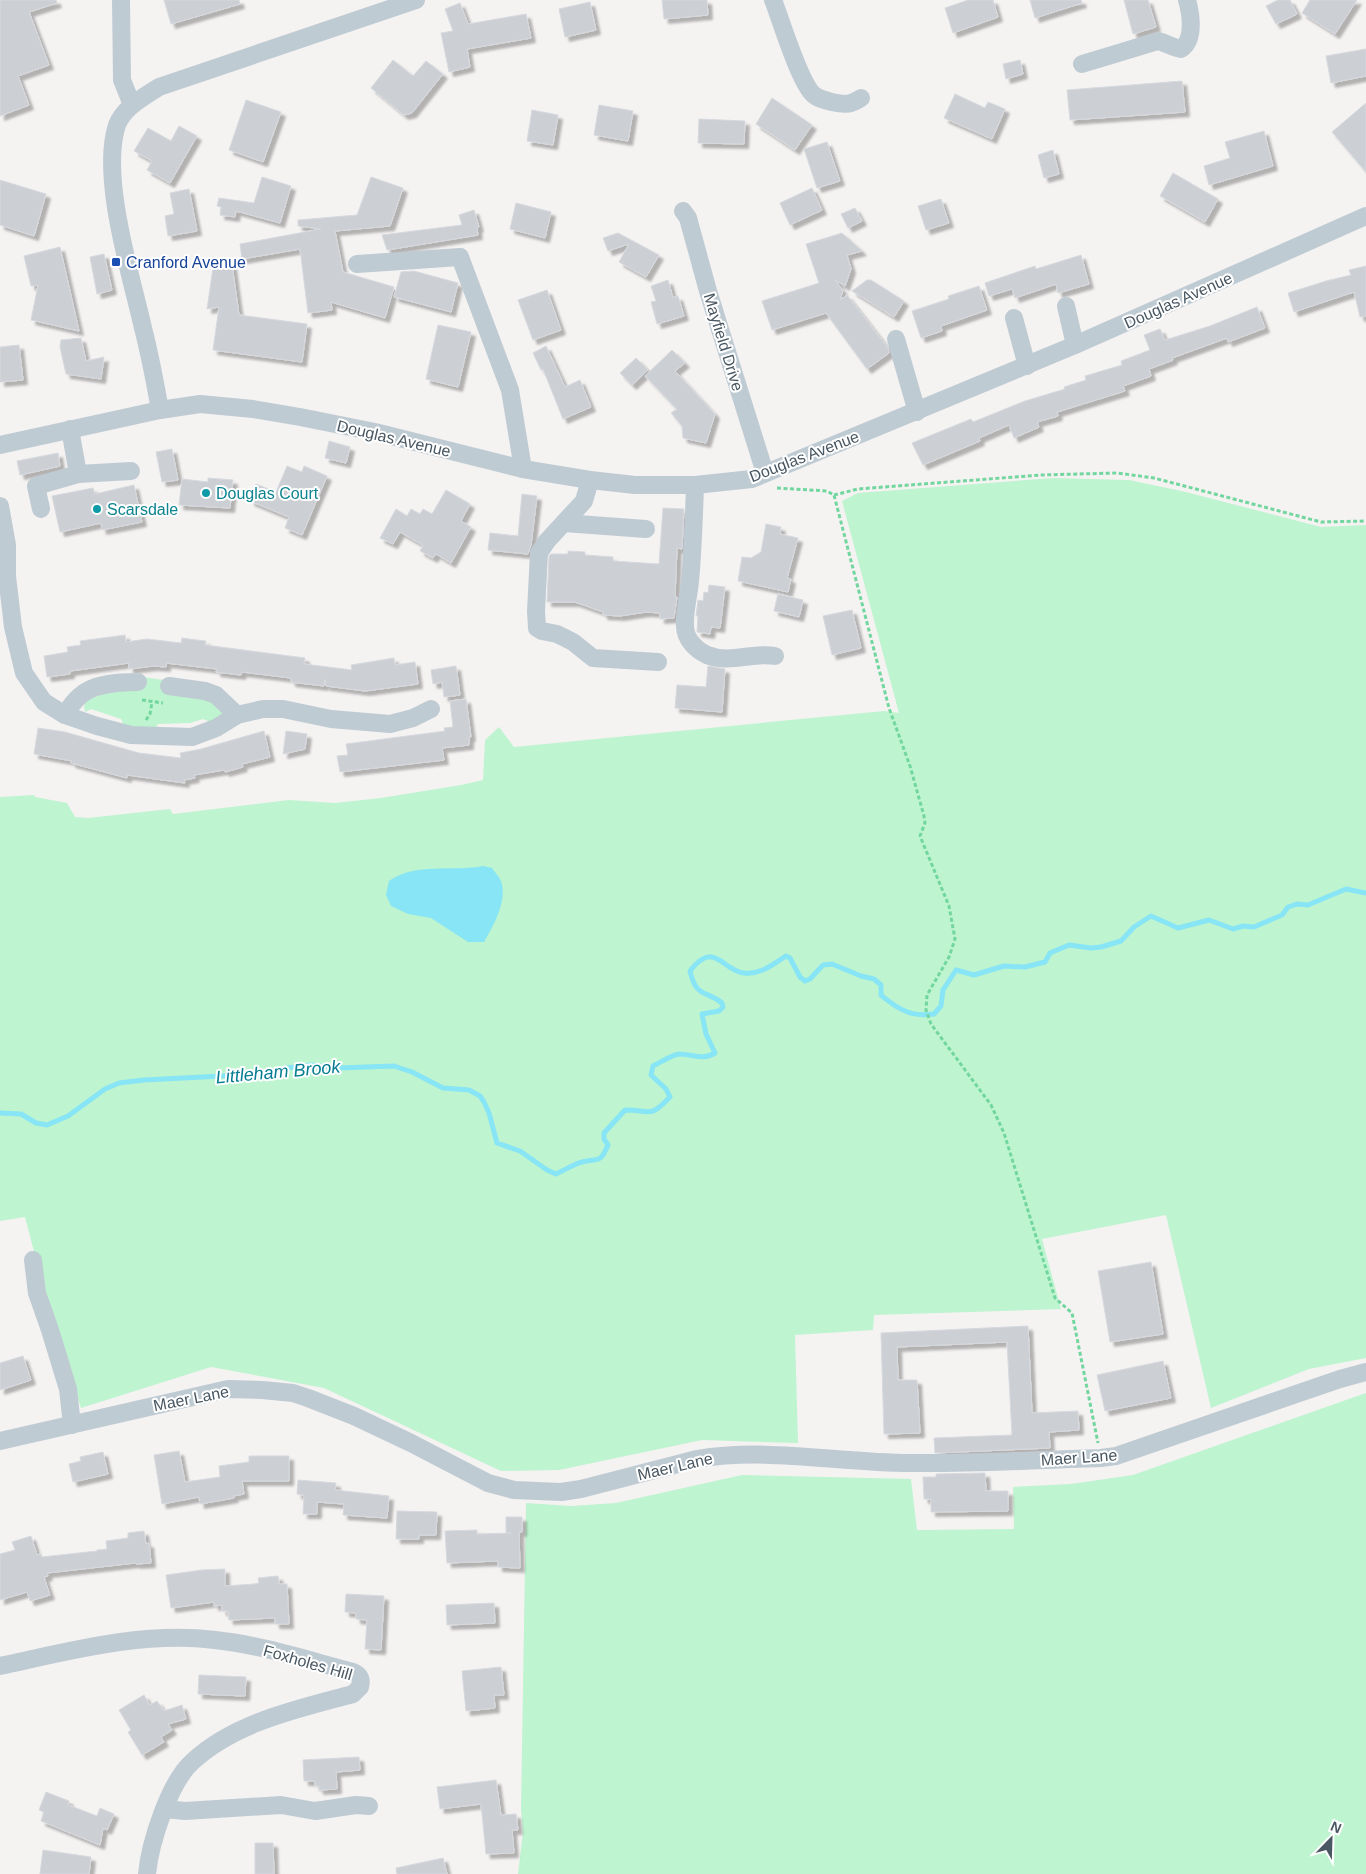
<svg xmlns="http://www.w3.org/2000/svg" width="1366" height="1874" font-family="Helvetica,sans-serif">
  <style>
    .green { fill: #bef4d0 }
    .water { fill: #87e5f5 }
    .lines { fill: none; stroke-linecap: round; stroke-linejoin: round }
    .stream { stroke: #87e5f5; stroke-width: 5 }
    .building { fill: #ccd0d5; stroke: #d6d9de; filter: url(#shadow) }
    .path { stroke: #72d69f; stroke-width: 3; stroke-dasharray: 4 2.5; stroke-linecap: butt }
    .minor { stroke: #bfcbd3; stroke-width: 18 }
    .transit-dot { fill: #1a4fb4; stroke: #fff; stroke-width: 2 }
    .culture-dot { fill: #0f9aa8; stroke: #fff; stroke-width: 2 }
    .labels { text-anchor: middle; stroke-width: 4; stroke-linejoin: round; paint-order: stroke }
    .transit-label { font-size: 16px; fill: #164399; stroke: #fff; text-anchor: start }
    .street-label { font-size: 16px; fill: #485762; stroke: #fff }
    .culture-label { font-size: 16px; fill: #0d838f; stroke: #fff; text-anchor: start }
    .water-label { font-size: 18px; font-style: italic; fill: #047c92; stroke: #fff }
  </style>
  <defs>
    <filter id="shadow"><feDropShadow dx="4.5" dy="4.5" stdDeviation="1" flood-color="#0004"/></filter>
  </defs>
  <rect width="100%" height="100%" fill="#f5f2f2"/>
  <g class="green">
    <path d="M 1053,478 L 1129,480 L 1186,492 L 1321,527 L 1366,525 L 1366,1358 L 1309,1369 L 1211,1408 L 1166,1215 L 1042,1239 L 1061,1309 L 874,1315 L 873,1330 L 795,1335 L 798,1443 L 702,1440 L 559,1470 L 501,1471 L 324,1388 L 211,1367 L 81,1408 L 47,1302 L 25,1217 L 0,1221 L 0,797 L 34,795 L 35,797 L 67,803 L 75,817 L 88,818 L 170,809 L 173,814 L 289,800 L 335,803 L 381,798 L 461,785 L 483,780 L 485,740 L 499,727 L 514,747 L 884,711 L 899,713 L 842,501 L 858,493 Z"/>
    <path d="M 143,677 L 164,680 L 207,698 L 223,713 L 221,717 L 213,723 L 203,719 L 190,723 L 158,724 L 155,729 L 124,726 L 121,719 L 91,709 L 85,712 L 84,707 L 86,701 Z"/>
    <path d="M 1366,1393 L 1366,1874 L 518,1874 L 523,1832 L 521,1810 L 526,1503 L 571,1506 L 616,1503 L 742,1475 L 911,1479 L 917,1530 L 1014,1529 L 1013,1487 L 1071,1484 L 1133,1475 Z"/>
  </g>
  <path class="water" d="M 483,866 L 492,868 C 495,872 499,877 501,881 C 508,901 493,926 484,942 L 468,942 L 431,918 L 408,914 L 391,906 L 386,895 L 389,881 C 416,862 452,872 483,866 Z"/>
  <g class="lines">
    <path class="stream" d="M 0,1113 L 21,1114 L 36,1123 L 47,1125 L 68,1116 L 105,1089 L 119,1083 L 144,1080 L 263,1074 L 287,1068 L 311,1065 L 338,1068 L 394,1066 L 412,1072 L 443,1088 L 469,1090 L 480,1096 L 484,1102 L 489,1113 L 497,1143 L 520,1151 L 547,1170 L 556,1174 C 563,1171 576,1163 582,1162 C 599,1158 600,1164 608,1145 L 604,1139 L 604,1133 L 625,1110 C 652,1110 649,1119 670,1097 L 666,1089 L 651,1075 L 653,1066 C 661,1062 672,1055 679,1054 C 693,1054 702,1061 715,1053 L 706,1034 L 702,1014 L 719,1011 L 723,1007 L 722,1003 C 706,990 696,998 690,971 C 715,939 722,971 744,973 C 761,975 773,964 786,956 L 790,958 L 800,977 L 805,981 L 810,979 L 823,965 L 832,964 L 861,976 L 874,979 L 881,985 L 881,995 C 885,999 889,1001 894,1005 C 908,1014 917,1016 934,1014 L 941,1006 L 943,990 L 956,970 L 974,975 L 1004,966 L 1025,967 L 1045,962 L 1050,953 L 1069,945 L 1091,948 L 1101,947 L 1121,941 L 1134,927 L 1151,916 L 1178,928 L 1209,920 L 1233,929 L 1243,926 L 1254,927 L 1282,915 L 1288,907 L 1297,904 L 1308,905 L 1346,889 L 1366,893"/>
  </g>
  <g class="building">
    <path d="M 0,0 L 56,0 L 57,3 L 29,12 L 49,65 L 18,76 L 29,105 L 0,116 Z"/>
    <path d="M 164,0 L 239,0 L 240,4 L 171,24 Z"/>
    <path d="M 662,0 L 707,0 L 708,15 L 664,19 Z"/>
    <path d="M 968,0 L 993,0 L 998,17 L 953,33 L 945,8 Z"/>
    <path d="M 1030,0 L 1081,0 L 1082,3 L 1035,18 Z"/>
    <path d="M 1124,0 L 1148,0 L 1156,27 L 1133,34 Z"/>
    <path d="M 1278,0 L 1290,0 L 1297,14 L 1276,24 L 1266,6 Z"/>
    <path d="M 1310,0 L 1357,0 L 1335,34 L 1302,13 Z"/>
    <path d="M 590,2 L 596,30 L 565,37 L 559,9 Z"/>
    <path d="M 460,3 L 468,24 L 526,14 L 531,38 L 467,49 L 470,67 L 449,72 L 441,33 L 453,31 L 445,9 Z"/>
    <path d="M 1366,49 L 1366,76 L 1331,83 L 1326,56 Z"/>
    <path d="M 393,60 L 413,76 L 426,61 L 443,74 L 412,113 L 404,115 L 371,88 Z"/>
    <path d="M 1020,60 L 1023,74 L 1006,79 L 1003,64 Z"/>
    <path d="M 1182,81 L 1185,112 L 1070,120 L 1067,90 Z"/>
    <path d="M 955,94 L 985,108 L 988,102 L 1005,109 L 992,139 L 944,118 Z"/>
    <path d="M 772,98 L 812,125 L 795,150 L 756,124 Z"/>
    <path d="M 246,100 L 281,112 L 263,162 L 229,150 Z"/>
    <path d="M 1366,103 L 1366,172 L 1332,132 Z"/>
    <path d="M 599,105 L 633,111 L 628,141 L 594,135 Z"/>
    <path d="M 532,110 L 558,115 L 553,145 L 527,141 Z"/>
    <path d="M 699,119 L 745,121 L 744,144 L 698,143 Z"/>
    <path d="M 179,126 L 197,136 L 170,183 L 147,170 L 152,161 L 134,151 L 148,128 L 171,141 Z"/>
    <path d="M 1264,131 L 1273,166 L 1209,185 L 1204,166 L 1230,158 L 1225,142 Z"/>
    <path d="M 827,142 L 840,181 L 817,188 L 804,149 Z"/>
    <path d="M 1053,150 L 1059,174 L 1044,178 L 1038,155 Z"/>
    <path d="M 1173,173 L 1218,199 L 1205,222 L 1160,196 Z"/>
    <path d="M 262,177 L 291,186 L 280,223 L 236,211 L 235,217 L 220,215 L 221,207 L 217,206 L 219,198 L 254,203 Z"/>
    <path d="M 371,177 L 403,188 L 390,226 L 335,231 L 343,272 L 394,287 L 385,318 L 331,302 L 332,310 L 308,313 L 300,249 L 242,259 L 240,244 L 321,229 L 298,226 L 298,220 L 357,215 Z"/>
    <path d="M 0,180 L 46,194 L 34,236 L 0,225 Z"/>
    <path d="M 812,188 L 822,210 L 790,225 L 780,203 Z"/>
    <path d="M 189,189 L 197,231 L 168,236 L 165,216 L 174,214 L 170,193 Z"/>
    <path d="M 941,199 L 949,223 L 926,230 L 918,206 Z"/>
    <path d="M 516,203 L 551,212 L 545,238 L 510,229 Z"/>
    <path d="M 855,208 L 862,221 L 848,228 L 841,214 Z"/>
    <path d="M 474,210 L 479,227 L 477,228 L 478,235 L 387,250 L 382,235 L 462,225 L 459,215 Z"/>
    <path d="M 618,233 L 659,255 L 646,277 L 619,262 L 629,244 L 608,251 L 603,238 Z"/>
    <path d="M 842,233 L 862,251 L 847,255 L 851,269 L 845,286 L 835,280 L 843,291 L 840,300 L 847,295 L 888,348 L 889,353 L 867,369 L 826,313 L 772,330 L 762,301 L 819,283 L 806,244 Z"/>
    <path d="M 60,247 L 79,331 L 31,320 L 38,285 L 31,286 L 24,256 Z"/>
    <path d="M 104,254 L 112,290 L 97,294 L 90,257 Z"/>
    <path d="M 1081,255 L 1089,284 L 1058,293 L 1056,284 L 1015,298 L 1012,289 L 989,296 L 985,283 L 1035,266 L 1036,269 Z"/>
    <path d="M 231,258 L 239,315 L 307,324 L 302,362 L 213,350 L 219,307 L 207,309 L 214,261 Z"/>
    <path d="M 1366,266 L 1366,316 L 1360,317 L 1354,292 L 1294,312 L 1288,293 L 1326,281 L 1351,275 L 1349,270 Z"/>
    <path d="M 414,271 L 458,283 L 451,312 L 394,297 L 401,272 Z"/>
    <path d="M 668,280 L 673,298 L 678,296 L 684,316 L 657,324 L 651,302 L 656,301 L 651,286 Z"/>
    <path d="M 867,280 L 871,280 L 904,301 L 894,317 L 852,291 Z"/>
    <path d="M 979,286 L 987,310 L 941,326 L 942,331 L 921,338 L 912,311 L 949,299 L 948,296 Z"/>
    <path d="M 547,290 L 561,330 L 533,340 L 518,300 Z"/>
    <path d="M 1257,307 L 1265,328 L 1228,342 L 1227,338 L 1172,358 L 1173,360 L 1149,369 L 1151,376 L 1123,386 L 1125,391 L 1057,412 L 1058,416 L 1037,422 L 1039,427 L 1014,438 L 1009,425 L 979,438 L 980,441 L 923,465 L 912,443 L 971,419 L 973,422 L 1025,401 L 1065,389 L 1064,387 L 1086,380 L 1085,376 L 1122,365 L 1121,361 L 1150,350 L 1144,335 L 1160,329 L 1165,340 L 1210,326 Z"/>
    <path d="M 438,325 L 471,332 L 458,387 L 426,379 Z"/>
    <path d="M 81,338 L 86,361 L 104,357 L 101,379 L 66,374 L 60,347 L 61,340 Z"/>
    <path d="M 19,345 L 23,380 L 0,382 L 0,347 Z"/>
    <path d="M 546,346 L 565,387 L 580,380 L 591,407 L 563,419 L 543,369 L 541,370 L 533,353 Z"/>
    <path d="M 672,350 L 685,363 L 675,371 L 715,414 L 706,443 L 683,438 L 682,426 L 671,413 L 677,409 L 645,376 Z"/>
    <path d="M 636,358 L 648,370 L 632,385 L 620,373 Z"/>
    <path d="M 329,441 L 350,447 L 346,463 L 325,458 Z"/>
    <path d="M 172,449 L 178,480 L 162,482 L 156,452 Z"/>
    <path d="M 58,453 L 60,466 L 20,475 L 17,461 Z"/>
    <path d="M 287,466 L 302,472 L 304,466 L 327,476 L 302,535 L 285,528 L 289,517 L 250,501 L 256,484 L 276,492 Z"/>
    <path d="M 208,478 L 233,480 L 230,508 L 179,505 L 182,479 L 208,482 Z"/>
    <path d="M 134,485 L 142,522 L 102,530 L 101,523 L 60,532 L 52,496 L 93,488 L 95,494 Z"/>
    <path d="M 446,490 L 470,504 L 461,521 L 471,527 L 451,563 L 436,554 L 433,558 L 420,551 L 423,545 L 400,532 L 393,544 L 380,538 L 396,509 L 407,516 L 411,509 L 420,514 L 423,509 L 432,514 Z"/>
    <path d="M 522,494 L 537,496 L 531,545 L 528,554 L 488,550 L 490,533 L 518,536 Z"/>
    <path d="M 663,508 L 684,509 L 682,549 L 677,548 L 675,597 L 677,597 L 674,618 L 660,619 L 660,613 L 646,612 L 620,616 L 603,615 L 603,612 L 575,602 L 547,602 L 549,556 L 551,554 L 568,554 L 568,551 L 585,552 L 585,555 L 613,557 L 613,561 L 659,564 Z"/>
    <path d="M 766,524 L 781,527 L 780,534 L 798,538 L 787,578 L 791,579 L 788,592 L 738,581 L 742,557 L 751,558 L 761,552 Z"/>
    <path d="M 709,585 L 725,587 L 720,628 L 711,627 L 710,634 L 697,632 L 698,616 L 696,616 L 698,600 L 703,601 L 704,592 L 708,593 Z"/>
    <path d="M 778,594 L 803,600 L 799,617 L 774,611 Z"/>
    <path d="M 852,610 L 861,648 L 832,655 L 823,616 Z"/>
    <path d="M 125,635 L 126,642 L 147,639 L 181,643 L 182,638 L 197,640 L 206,641 L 205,645 L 305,658 L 304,664 L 352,670 L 351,665 L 394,658 L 395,665 L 415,662 L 418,684 L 365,691 L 326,686 L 325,679 L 324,686 L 291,682 L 291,678 L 242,672 L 241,675 L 216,672 L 217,669 L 166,663 L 166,667 L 153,666 L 129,669 L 129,663 L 70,671 L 70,674 L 47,677 L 44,656 L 68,652 L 67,647 L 81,645 L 80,641 Z"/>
    <path d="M 456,666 L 460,695 L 444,697 L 442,682 L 433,684 L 431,670 Z"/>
    <path d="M 708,666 L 725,669 L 722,712 L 675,708 L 677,685 L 706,687 Z"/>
    <path d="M 466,699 L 471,737 L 469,737 L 469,745 L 442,748 L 444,760 L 340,772 L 337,756 L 348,755 L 346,744 L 445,731 L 444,728 L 453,727 L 450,701 Z"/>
    <path d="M 38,728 L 65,732 L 139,753 L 181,758 L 180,753 L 201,749 L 264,731 L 270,757 L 242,764 L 243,767 L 225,772 L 224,770 L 194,775 L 195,778 L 184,780 L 185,783 L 127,775 L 127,778 L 71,763 L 72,761 L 34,754 Z"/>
    <path d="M 286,731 L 307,734 L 305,749 L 283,754 Z"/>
    <path d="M 1151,1262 L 1163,1334 L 1110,1342 L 1098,1271 Z"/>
    <path d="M 1028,1326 L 1032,1413 L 1078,1411 L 1079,1430 L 1049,1432 L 1050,1448 L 935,1453 L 934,1438 L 1012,1435 L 1007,1342 L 897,1347 L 898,1380 L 917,1380 L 920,1433 L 884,1434 L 881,1333 Z"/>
    <path d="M 23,1356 L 31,1380 L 0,1390 L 0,1363 Z"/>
    <path d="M 1163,1361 L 1171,1398 L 1105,1411 L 1097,1375 Z"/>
    <path d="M 179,1451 L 185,1482 L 220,1477 L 219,1466 L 249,1462 L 249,1456 L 289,1456 L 289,1481 L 242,1481 L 244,1494 L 233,1496 L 234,1498 L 200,1504 L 199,1497 L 162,1504 L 154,1455 Z"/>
    <path d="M 103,1452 L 108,1474 L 73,1482 L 69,1464 L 81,1461 L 80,1457 Z"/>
    <path d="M 985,1473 L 986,1491 L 1008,1491 L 1008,1511 L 931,1512 L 931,1499 L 924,1499 L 923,1477 L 936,1477 L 936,1474 Z"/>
    <path d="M 298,1480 L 336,1483 L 335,1490 L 389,1496 L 387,1518 L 343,1515 L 344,1504 L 317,1502 L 317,1514 L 303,1514 L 304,1495 L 297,1494 Z"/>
    <path d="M 397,1511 L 437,1512 L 436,1535 L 419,1535 L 419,1539 L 396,1539 Z"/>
    <path d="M 506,1517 L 522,1517 L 522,1532 L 519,1532 L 520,1568 L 498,1567 L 498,1561 L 447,1563 L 445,1531 L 477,1530 L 477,1534 L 511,1533 L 506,1533 Z"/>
    <path d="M 144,1531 L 146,1544 L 149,1543 L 151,1563 L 136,1564 L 135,1563 L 47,1573 L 48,1576 L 44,1577 L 50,1595 L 30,1601 L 27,1592 L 0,1600 L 0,1554 L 15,1550 L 12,1542 L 31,1536 L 37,1555 L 41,1554 L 42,1557 L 97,1551 L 97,1550 L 107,1549 L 106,1541 L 128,1538 L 128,1533 Z"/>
    <path d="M 225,1569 L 225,1586 L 254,1584 L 259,1583 L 258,1578 L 278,1576 L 279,1584 L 287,1584 L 289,1624 L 275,1624 L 275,1618 L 229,1620 L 228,1611 L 222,1611 L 222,1605 L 214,1606 L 214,1602 L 171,1608 L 166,1575 L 202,1570 Z"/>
    <path d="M 346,1594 L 384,1596 L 381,1650 L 365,1649 L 367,1620 L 356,1619 L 356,1613 L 345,1612 Z"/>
    <path d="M 494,1603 L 495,1623 L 447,1625 L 446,1605 Z"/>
    <path d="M 501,1667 L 504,1695 L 494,1695 L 495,1708 L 466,1711 L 462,1671 Z"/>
    <path d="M 199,1675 L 246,1677 L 245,1696 L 198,1694 Z"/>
    <path d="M 144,1695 L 150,1705 L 157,1701 L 164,1711 L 182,1705 L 186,1719 L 168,1724 L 172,1730 L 161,1737 L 164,1742 L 142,1755 L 128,1732 L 131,1730 L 119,1710 Z"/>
    <path d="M 359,1757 L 360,1770 L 336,1772 L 337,1789 L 319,1790 L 319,1786 L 315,1786 L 315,1781 L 304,1781 L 303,1760 Z"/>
    <path d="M 496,1780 L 501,1815 L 516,1814 L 518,1830 L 512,1830 L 514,1853 L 486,1854 L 481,1804 L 440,1809 L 437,1787 Z"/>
    <path d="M 46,1792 L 69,1801 L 68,1805 L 97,1816 L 100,1808 L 114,1814 L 107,1830 L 103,1828 L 100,1845 L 41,1821 L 44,1812 L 39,1810 Z"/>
    <path d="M 255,1843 L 273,1843 L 274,1874 L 255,1874 Z"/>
    <path d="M 43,1850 L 91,1857 L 89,1874 L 40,1874 Z"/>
    <path d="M 443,1858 L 447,1874 L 397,1874 L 396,1868 Z"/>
  </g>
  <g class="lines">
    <g class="path">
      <path d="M 777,488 L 827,491 L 834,495 L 889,708 L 910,766 L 924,816 L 925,823 L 920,836 L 949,906 L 955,939 L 949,957 L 927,995 L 926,1010 L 931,1024 L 991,1105 L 1004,1133 L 1055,1298 L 1072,1313 L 1098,1443"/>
      <path d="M 834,495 L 858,489 L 1040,475 L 1117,473 L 1154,478 L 1321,522 L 1366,521"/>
      <path d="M 142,700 L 163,703"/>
      <path d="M 146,720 L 150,714 L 152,702"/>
    </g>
    <g class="minor">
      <path d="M 121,0 L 122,80 L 132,105"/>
      <path d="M 773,0 C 781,20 800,84 814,95 C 820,100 843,106 851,103 C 854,102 858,100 861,98"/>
      <path d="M 1082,64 L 1158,41 C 1166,43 1172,47 1181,49 C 1195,40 1191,14 1187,0"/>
      <path d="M 683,211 L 688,218 L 708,291 L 765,473"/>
      <path d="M 357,264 L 460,257 L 510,390 L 523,469"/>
      <path d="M 1066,306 L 1075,345"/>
      <path d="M 1014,318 L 1027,366"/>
      <path d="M 896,339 L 917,412"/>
      <path d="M 160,410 C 155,382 150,355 143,328 C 131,275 100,176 117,125 C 124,107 144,97 159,87 L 416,0"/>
      <path d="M 0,445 L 160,410 L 200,404 L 253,409 L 300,417 L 375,432 L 523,469 L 590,480 L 635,485 L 695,485 L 752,479 L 1075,345 L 1366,216"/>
      <path d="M 78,474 L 131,471"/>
      <path d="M 590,480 L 584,501 L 547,541 L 539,553 L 536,611 L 537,628 L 542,631 L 557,634 L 573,642 L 593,658 L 658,662"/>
      <path d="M 695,485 C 694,517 693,549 690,581 C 689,595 684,612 685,626 C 685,639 696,650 707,655 C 730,664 752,652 775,656"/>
      <path d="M 0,506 L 7,545 L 7,576 L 13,627 L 24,673 L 44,702 L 65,715 L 97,726 L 131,735 L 192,737 L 216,728 L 237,715 L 263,709 L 283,709 L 331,719 L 390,724 L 413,718 L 431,709"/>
      <path d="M 41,509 L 36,486 L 78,474 L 70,429"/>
      <path d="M 564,523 L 646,529"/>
      <path d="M 169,686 L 205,691 L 216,695 L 237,715"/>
      <path d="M 65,715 C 69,708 74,701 80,696 C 94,683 120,682 138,682"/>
      <path d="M 33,1260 L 37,1293 L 50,1330 L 68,1389 L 72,1425"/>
      <path d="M 0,1441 L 228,1389 L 262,1390 L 293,1393 L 308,1398 L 354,1416 L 411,1443 L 488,1483 L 514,1490 L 561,1492 L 581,1489 L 697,1459 C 767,1447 839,1463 910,1463 C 973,1464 1037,1460 1101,1458 L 1116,1456 L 1340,1379 L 1366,1372"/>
      <path d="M 0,1666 C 70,1651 143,1631 215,1640 C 262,1645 307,1660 353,1672 C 360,1675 362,1679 360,1687 L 353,1694 C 298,1709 235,1722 192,1762 C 169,1783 150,1843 147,1874"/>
      <path d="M 165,1809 L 185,1811 L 281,1805 L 315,1811 L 356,1805 L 369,1806"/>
    </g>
  </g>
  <rect class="transit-dot" x="111" y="257" width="10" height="10" rx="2.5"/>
  <g class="culture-dot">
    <circle cx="206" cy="493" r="5"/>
    <circle cx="97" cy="509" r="5"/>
  </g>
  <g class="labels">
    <g class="transit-label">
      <text x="126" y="268">Cranford Avenue</text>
    </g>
    <g class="street-label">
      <text transform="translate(1178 300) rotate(-24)" y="6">Douglas Avenue</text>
      <text transform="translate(724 342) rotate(73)" y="6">Mayfield Drive</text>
      <text transform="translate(394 438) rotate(13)" y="6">Douglas Avenue</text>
      <text transform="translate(804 456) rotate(-21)" y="6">Douglas Avenue</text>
      <text transform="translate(191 1398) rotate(-11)" y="6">Maer Lane</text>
      <text transform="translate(1079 1457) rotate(-4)" y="6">Maer Lane</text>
      <text transform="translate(675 1466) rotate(-13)" y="6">Maer Lane</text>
      <text transform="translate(308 1662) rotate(16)" y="6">Foxholes Hill</text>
    </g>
    <g class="culture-label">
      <text x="216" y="499">Douglas Court</text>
      <text x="107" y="515">Scarsdale</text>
    </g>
    <g class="water-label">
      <text transform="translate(278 1072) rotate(-5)" y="6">Littleham Brook</text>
    </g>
  </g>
  <g transform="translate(1331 1839) rotate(23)" stroke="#ffffff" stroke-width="4" paint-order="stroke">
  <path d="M0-4L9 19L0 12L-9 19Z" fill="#485762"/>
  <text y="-8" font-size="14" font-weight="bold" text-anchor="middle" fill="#485762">N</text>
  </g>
</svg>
